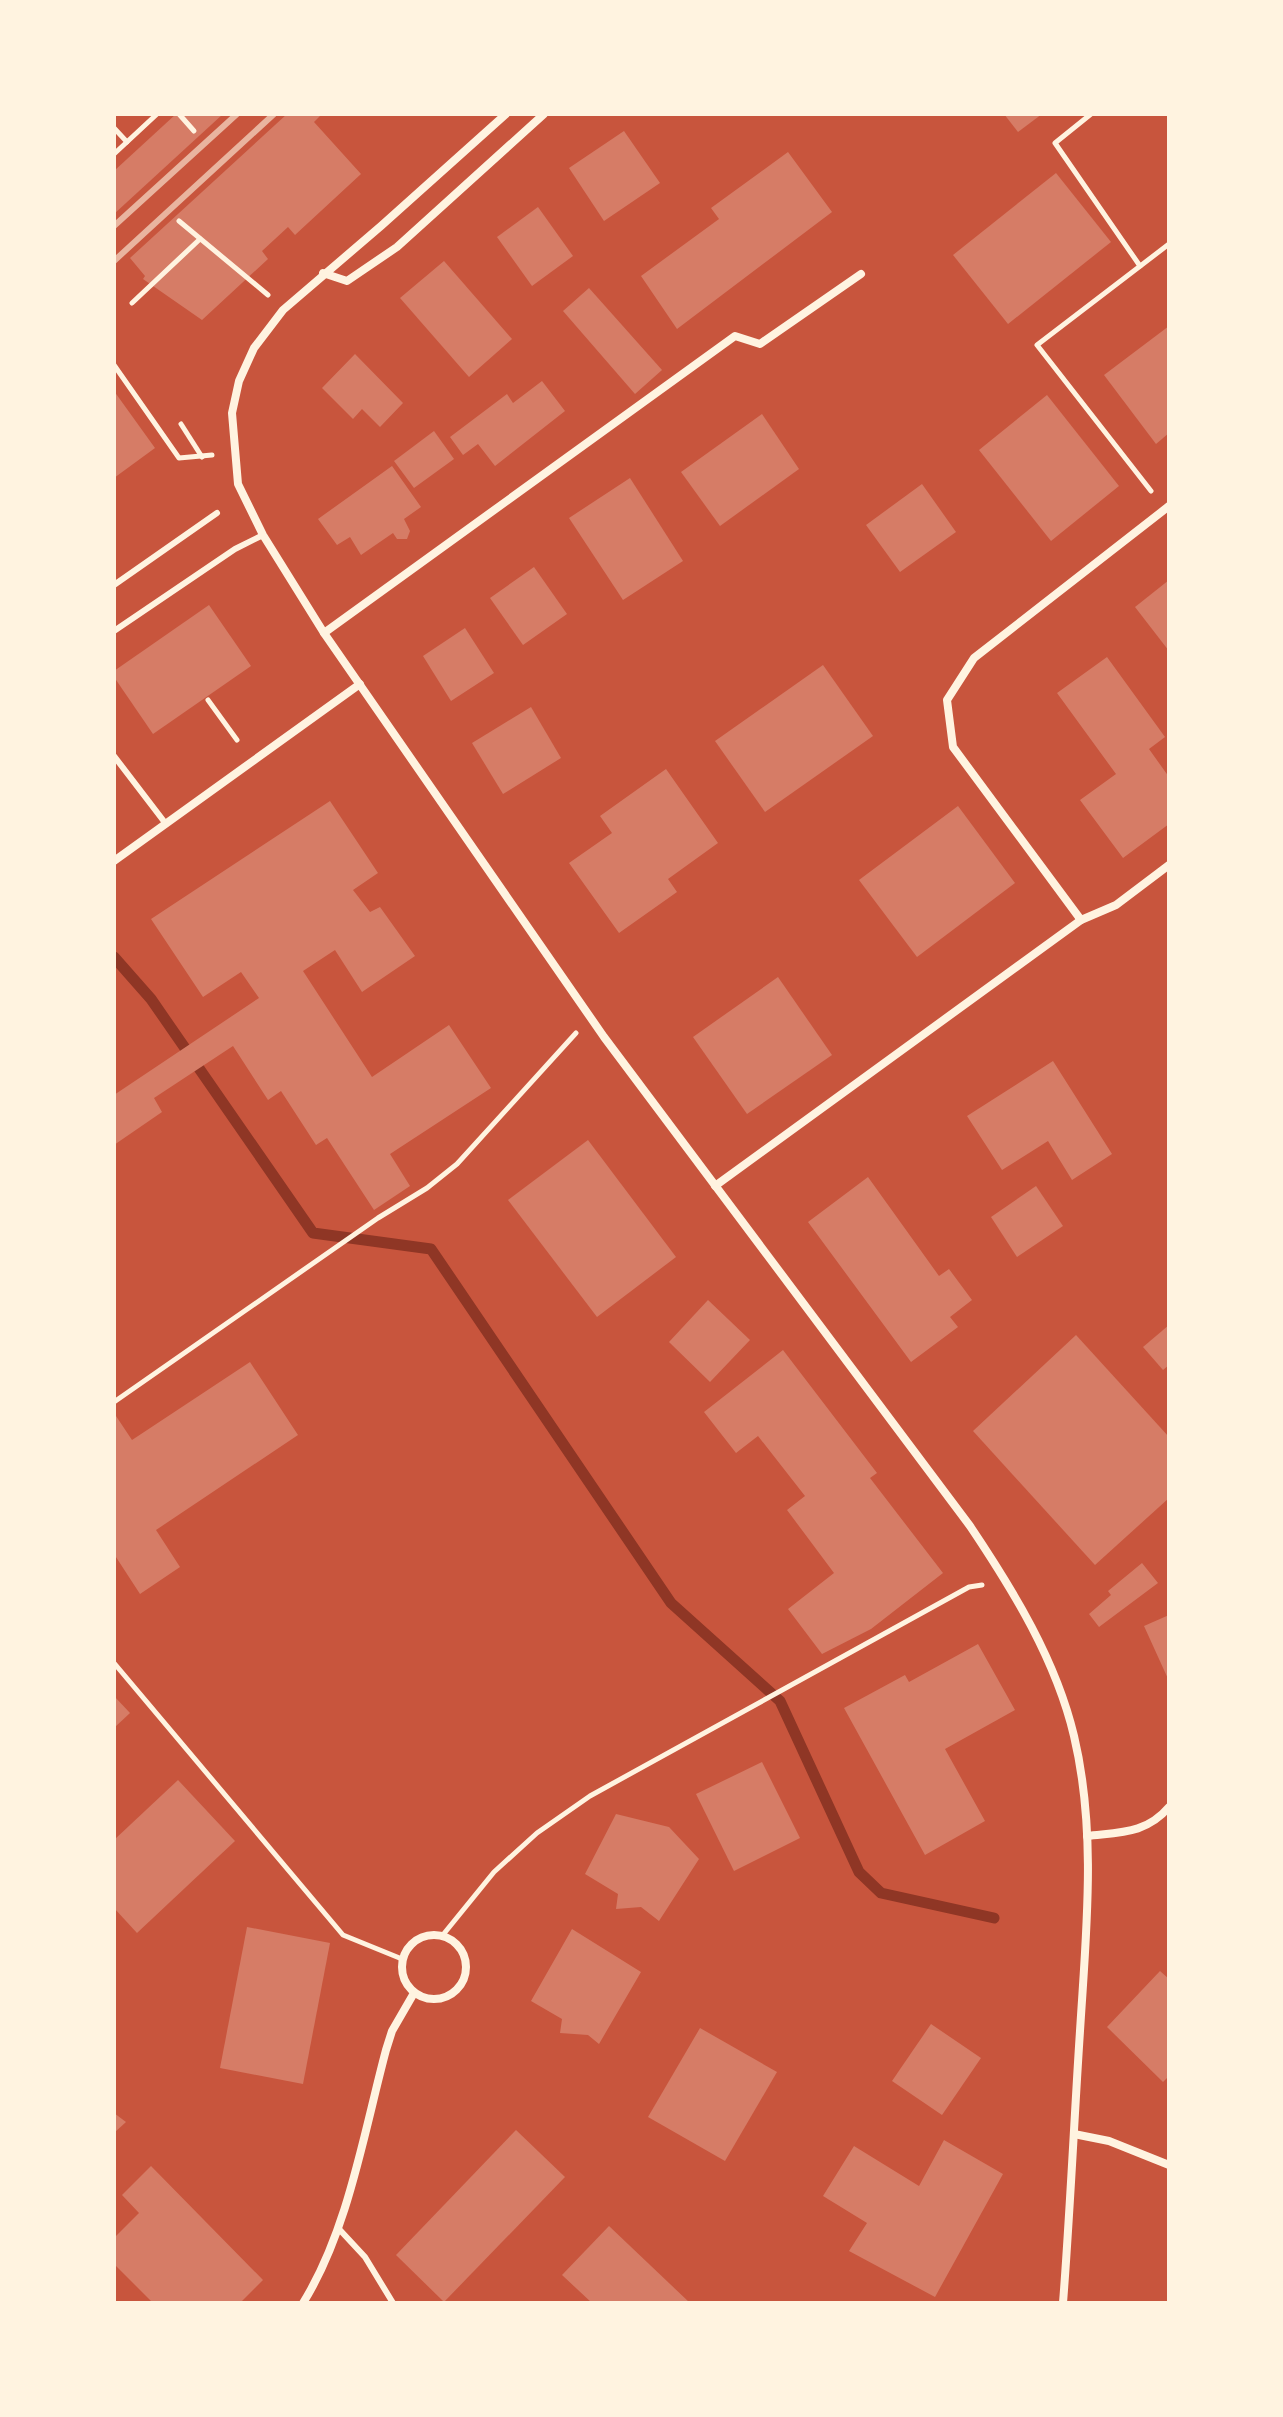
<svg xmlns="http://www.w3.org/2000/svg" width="1283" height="2417" font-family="'Fira Sans Condensed',sans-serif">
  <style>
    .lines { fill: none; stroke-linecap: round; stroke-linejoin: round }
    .stream { stroke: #8f3625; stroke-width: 11 }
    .building { fill: #d67c66 }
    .path { stroke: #fff3e0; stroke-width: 5 }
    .service { stroke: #fff3e0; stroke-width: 6 }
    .minor { stroke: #fff3e0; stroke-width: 8 }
    .rail { stroke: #e9b49f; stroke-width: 6 }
  </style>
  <rect width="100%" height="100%" fill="#c8553d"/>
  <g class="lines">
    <path class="stream" d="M 114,957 L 151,999 L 313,1233 L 431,1249 L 671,1603 L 780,1701 L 859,1872 L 881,1893 L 994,1918"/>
  </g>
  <g class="building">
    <path d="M 176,114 L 223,114 L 114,214 L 114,171 Z"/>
    <path d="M 287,114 L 322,114 L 314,122 L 361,174 L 295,235 L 288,227 L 262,251 L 268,259 L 202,320 L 143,279 L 145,276 L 130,258 Z"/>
    <path d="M 1004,114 L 1042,114 L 1018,132 Z"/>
    <path d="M 624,131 L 660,183 L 604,221 L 569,168 Z"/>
    <path d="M 788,152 L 832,212 L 677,329 L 641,276 L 719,219 L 711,208 Z"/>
    <path d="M 1056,173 L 1111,242 L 1008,324 L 953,255 Z"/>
    <path d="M 538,207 L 573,256 L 532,286 L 497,237 Z"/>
    <path d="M 444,261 L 512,339 L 469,377 L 400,298 Z"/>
    <path d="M 589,288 L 662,370 L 635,394 L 563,311 Z"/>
    <path d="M 1169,326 L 1169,433 L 1156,444 L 1104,375 Z"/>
    <path d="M 355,354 L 403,403 L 380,427 L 362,409 L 353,419 L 322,388 Z"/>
    <path d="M 542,381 L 565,411 L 495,466 L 478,444 L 463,455 L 450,437 L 507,394 L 513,403 Z"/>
    <path d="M 114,391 L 155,448 L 114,478 Z"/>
    <path d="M 1047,395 L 1119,486 L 1051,541 L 979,450 Z"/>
    <path d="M 762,414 L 799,469 L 720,526 L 681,472 Z"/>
    <path d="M 434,431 L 454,459 L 414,488 L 394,461 Z"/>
    <path d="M 392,466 L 421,507 L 404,519 L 410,531 L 407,539 L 397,539 L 393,533 L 361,555 L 350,537 L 337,545 L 318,519 Z"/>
    <path d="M 630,478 L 683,561 L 623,600 L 569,518 Z"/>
    <path d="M 922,484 L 956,532 L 900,572 L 866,525 Z"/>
    <path d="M 534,567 L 567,614 L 523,645 L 490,598 Z"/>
    <path d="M 1169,580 L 1169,651 L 1135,607 Z"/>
    <path d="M 209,605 L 251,666 L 153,734 L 114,677 L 114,671 Z"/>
    <path d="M 465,628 L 494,673 L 451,701 L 423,656 Z"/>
    <path d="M 1107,657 L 1165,737 L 1149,749 L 1169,777 L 1169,824 L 1123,858 L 1080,800 L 1116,774 L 1057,693 Z"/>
    <path d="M 823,665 L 873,736 L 765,812 L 715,741 Z"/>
    <path d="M 531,707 L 561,758 L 503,794 L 472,743 Z"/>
    <path d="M 666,769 L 718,843 L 668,879 L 677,892 L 619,933 L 569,863 L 612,833 L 600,816 Z"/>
    <path d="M 330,801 L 378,873 L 353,890 L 370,912 L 380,907 L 415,956 L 362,992 L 335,950 L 303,971 L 372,1077 L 449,1025 L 491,1088 L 390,1154 L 410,1186 L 374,1210 L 327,1138 L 316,1145 L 281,1091 L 268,1100 L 233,1046 L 154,1098 L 162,1112 L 114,1145 L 116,1118 L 114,1095 L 259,998 L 241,972 L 203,997 L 151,919 Z"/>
    <path d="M 958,806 L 1015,883 L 917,957 L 859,880 Z"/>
    <path d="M 778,977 L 832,1055 L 747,1114 L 693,1037 Z"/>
    <path d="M 1053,1061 L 1112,1154 L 1072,1180 L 1048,1141 L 1002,1170 L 967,1116 Z"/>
    <path d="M 588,1140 L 676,1257 L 597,1317 L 508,1200 Z"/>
    <path d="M 868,1177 L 939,1276 L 949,1269 L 972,1300 L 950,1317 L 958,1327 L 911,1362 L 808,1222 Z"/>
    <path d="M 1036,1186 L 1063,1226 L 1017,1257 L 991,1217 Z"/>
    <path d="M 708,1300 L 750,1340 L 710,1382 L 669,1342 Z"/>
    <path d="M 1169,1325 L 1169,1365 L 1163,1370 L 1143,1347 Z"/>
    <path d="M 1076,1335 L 1169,1437 L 1169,1498 L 1095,1565 L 973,1431 Z"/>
    <path d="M 783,1350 L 877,1473 L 870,1478 L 943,1573 L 871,1629 L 822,1654 L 788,1609 L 834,1573 L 787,1510 L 805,1496 L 758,1436 L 736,1453 L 704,1412 Z"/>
    <path d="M 250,1362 L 298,1435 L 156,1530 L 180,1567 L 140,1594 L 114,1554 L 114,1413 L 132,1440 Z"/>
    <path d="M 1142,1563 L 1158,1583 L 1099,1627 L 1089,1614 L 1111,1595 L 1108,1591 Z"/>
    <path d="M 1169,1615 L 1169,1681 L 1144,1626 Z"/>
    <path d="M 978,1644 L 1015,1710 L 945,1749 L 985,1821 L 925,1855 L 844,1708 L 905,1675 L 909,1682 Z"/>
    <path d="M 114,1696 L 130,1713 L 114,1728 Z"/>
    <path d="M 762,1762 L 800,1838 L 734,1871 L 696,1794 Z"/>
    <path d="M 178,1780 L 235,1841 L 137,1933 L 114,1908 L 114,1840 Z"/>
    <path d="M 616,1814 L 669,1827 L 699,1859 L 659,1921 L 641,1907 L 616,1909 L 618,1894 L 585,1874 Z"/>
    <path d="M 247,1927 L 330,1943 L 303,2084 L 220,2068 Z"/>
    <path d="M 572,1929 L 641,1972 L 599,2044 L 588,2035 L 560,2033 L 562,2019 L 531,2001 Z"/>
    <path d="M 1160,1971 L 1169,1979 L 1169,2076 L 1163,2082 L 1107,2027 Z"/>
    <path d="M 931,2024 L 981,2058 L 942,2115 L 892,2081 Z"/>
    <path d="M 700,2028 L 777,2072 L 725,2161 L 648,2117 Z"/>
    <path d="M 114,2113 L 126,2122 L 114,2133 Z"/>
    <path d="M 516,2130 L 565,2177 L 444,2302 L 396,2255 Z"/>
    <path d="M 944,2140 L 1003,2174 L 935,2297 L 849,2251 L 867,2223 L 823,2196 L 854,2146 L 919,2186 Z"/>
    <path d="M 151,2166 L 263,2280 L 240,2303 L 153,2303 L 114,2264 L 114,2238 L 139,2213 L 122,2195 Z"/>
    <path d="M 609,2226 L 690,2303 L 592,2303 L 562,2275 Z"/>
  </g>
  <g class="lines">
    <g class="path">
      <path d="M 179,114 L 194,131"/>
      <path d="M 1091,114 L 1055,143 L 1140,266"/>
      <path d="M 114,128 L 127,142"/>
      <path d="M 114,154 L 157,114"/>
      <path d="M 179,221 L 268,295"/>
      <path d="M 132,303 L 200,239"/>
      <path d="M 114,365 L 179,458 L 212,455"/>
      <path d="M 181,424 L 202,457"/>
      <path d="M 1151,491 L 1037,345 L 1169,244"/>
      <path d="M 208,700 L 237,740"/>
      <path d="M 114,1402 L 378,1218 L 427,1188 L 457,1164 L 576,1033"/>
      <path d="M 114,1663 L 343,1935 L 402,1959"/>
      <path d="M 442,1936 L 494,1872 L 537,1833 L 590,1796 L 969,1587 L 982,1585"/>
    </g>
    <g class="service">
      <path d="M 114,585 L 217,513"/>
      <path d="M 114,631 L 235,549 L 263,535"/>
      <path d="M 114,756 L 166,824"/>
      <path d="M 339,2229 L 365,2257 L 393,2303"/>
    </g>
    <g class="minor">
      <path d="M 506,114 L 381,226 L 283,310 L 254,348 L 239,381 L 232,413 L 238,484 L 263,535 L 324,633 L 604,1037 L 970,1526 C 1013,1590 1056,1660 1074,1736 C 1097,1833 1086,1933 1080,2031 C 1074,2122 1070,2213 1063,2303"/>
      <path d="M 323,273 L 347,281 L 397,247 L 544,114"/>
      <path d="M 324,633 L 735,336 L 760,344 L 861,274"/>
      <path d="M 114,861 L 360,684"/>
      <path d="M 1081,920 L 953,747 L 947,700 L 974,658 L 1169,506"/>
      <path d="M 715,1186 L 1081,920 L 1116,905 L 1169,865"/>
      <path d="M 1087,1836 C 1120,1832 1146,1834 1169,1807"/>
      <circle cx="434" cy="1967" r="32"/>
      <path d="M 1074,2134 L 1109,2141 L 1169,2165"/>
      <path d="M 303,2303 C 348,2231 364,2132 386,2050 L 392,2031 L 414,1993"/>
    </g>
    <g class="rail">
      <path d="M 114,226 L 237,114"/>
      <path d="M 114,261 L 274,114"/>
    </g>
  </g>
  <rect width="1283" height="2417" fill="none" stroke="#fff3e0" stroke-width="232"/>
</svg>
